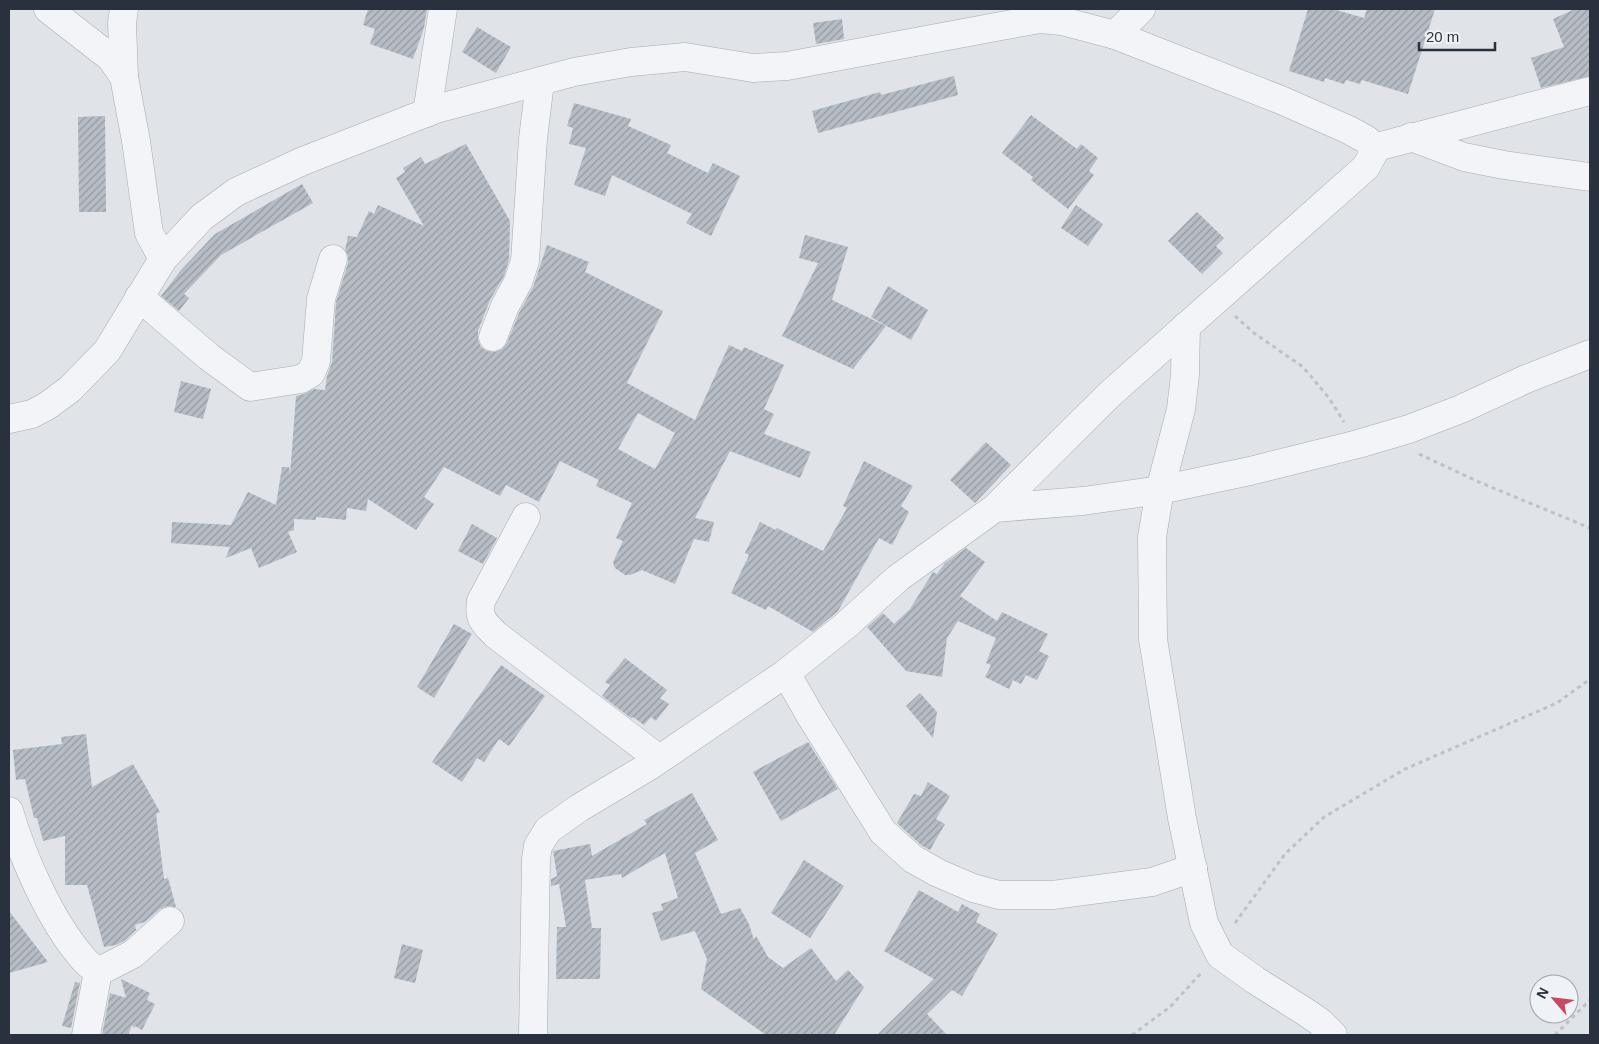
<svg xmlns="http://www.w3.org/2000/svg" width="1599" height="1044" font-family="Arial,sans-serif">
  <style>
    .building { fill: url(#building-hatch); fill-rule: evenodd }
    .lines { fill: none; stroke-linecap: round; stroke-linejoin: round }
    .minor-casing { stroke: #a5aab2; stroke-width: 29 }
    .path { stroke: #bec1c7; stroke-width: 3; stroke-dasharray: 4 4; stroke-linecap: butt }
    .minor { stroke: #f2f4f7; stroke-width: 28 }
  </style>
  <defs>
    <pattern id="building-hatch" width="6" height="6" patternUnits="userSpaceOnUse" patternTransform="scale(1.25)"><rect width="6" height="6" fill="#b7bdc5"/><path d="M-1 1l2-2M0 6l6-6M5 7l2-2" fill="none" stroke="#959aa1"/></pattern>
  </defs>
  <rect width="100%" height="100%" fill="#e0e3e8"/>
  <g class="building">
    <path d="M 368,9 L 427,9 L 424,28 L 413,59 L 370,44 L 375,29 L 363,25 Z"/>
    <path d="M 1308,9 L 1333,9 L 1364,18 L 1367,9 L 1435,9 L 1408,94 L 1362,80 L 1360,84 L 1346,80 L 1344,84 L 1325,78 L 1324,82 L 1289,71 Z"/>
    <path d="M 1575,9 L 1590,9 L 1590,76 L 1541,88 L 1531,58 L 1564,47 L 1553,19 Z"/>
    <path d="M 842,19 L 844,39 L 816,44 L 813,23 Z"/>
    <path d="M 477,27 L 511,47 L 496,73 L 462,52 Z"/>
    <path d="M 954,76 L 958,95 L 818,133 L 812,111 L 880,92 L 881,95 Z"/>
    <path d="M 574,103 L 631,119 L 628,126 L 671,145 L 667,153 L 708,173 L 713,163 L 740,176 L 711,236 L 686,223 L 692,214 L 612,175 L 605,196 L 574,185 L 586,148 L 569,144 L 573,128 L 567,126 Z"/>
    <path d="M 1031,115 L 1077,149 L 1081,144 L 1098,158 L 1089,171 L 1094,175 L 1068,209 L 1031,180 L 1033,177 L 1002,153 Z"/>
    <path d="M 105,116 L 106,212 L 79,212 L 78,117 Z"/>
    <path d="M 466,144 L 510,221 L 509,260 L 504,276 L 490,300 L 478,331 L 478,340 L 481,347 L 487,351 L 495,352 L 502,349 L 507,343 L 519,313 L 533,287 L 547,245 L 589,262 L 585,272 L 663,311 L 627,383 L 695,420 L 729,345 L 742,351 L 744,347 L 784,365 L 764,409 L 774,414 L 764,434 L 811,452 L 800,478 L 730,451 L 695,518 L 714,522 L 709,542 L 694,539 L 675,584 L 642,570 L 630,575 L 625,575 L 615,568 L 613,562 L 623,541 L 616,538 L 632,503 L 596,486 L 599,480 L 560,461 L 539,502 L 506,485 L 500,496 L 444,467 L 424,497 L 434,504 L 416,530 L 368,499 L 366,511 L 347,508 L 346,520 L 316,517 L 316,520 L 294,519 L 294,530 L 288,532 L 297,552 L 259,568 L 251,548 L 226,558 L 230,547 L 171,543 L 172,522 L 231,525 L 248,492 L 276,505 L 282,467 L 289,467 L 290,475 L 296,396 L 304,394 L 314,389 L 325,390 L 327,376 L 332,362 L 336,302 L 348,263 L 348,256 L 345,250 L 348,236 L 357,237 L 369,211 L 374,214 L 378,205 L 424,226 L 396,178 L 405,172 L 403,168 L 421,157 L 425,164 ZM 638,413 L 675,433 L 655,469 L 618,449 Z"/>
    <path d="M 302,184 L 313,203 L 221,255 L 184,294 L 189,298 L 179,311 L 161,296 L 181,270 L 215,234 Z"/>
    <path d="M 1076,205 L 1103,224 L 1088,246 L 1061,228 Z"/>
    <path d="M 1197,212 L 1224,238 L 1216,246 L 1223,253 L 1202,274 L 1168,241 Z"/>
    <path d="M 805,235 L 848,247 L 832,300 L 886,326 L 853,369 L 782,336 L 818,263 L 799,258 Z"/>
    <path d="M 888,286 L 928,310 L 911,340 L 871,317 Z"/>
    <path d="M 181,381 L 211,389 L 203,419 L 174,412 Z"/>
    <path d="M 986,442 L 1011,465 L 975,503 L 950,480 Z"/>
    <path d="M 864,461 L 913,486 L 901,506 L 909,512 L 892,545 L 879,538 L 838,611 L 813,632 L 768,606 L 766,610 L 731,593 L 749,555 L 745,553 L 760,522 L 776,530 L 777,528 L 823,551 L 847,508 L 843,506 Z"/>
    <path d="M 472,524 L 497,538 L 483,564 L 458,551 Z"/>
    <path d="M 966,548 L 985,562 L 960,596 L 997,621 L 1002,612 L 1048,634 L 1039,651 L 1049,656 L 1037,680 L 1026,675 L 1021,684 L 1013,680 L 1009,689 L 985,677 L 991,665 L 986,663 L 996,638 L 958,621 L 947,638 L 942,677 L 906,671 L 867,627 L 883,613 L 894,624 L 910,609 L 933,572 L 937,574 L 945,563 Z"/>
    <path d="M 454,624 L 472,634 L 434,698 L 417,687 Z"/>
    <path d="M 625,658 L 667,690 L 660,698 L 669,704 L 656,721 L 651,717 L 644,725 L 633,717 L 631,718 L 602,696 L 610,685 L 605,682 Z"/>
    <path d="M 501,665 L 545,696 L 509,746 L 499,739 L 484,762 L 477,758 L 462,782 L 432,762 Z"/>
    <path d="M 920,693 L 937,712 L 933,738 L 906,706 Z"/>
    <path d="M 86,734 L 92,787 L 133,764 L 160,812 L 156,814 L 164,879 L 168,878 L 176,907 L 167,906 L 160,909 L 145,922 L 135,925 L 136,930 L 124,941 L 116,945 L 104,947 L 87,885 L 65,885 L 65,836 L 43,841 L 37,818 L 34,818 L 25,779 L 16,780 L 13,750 L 62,744 L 61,737 Z"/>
    <path d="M 808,742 L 838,789 L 781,821 L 753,772 Z"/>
    <path d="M 928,782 L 950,796 L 936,819 L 945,824 L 930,850 L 921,845 L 897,823 L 914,794 L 921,796 Z"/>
    <path d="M 692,793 L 718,840 L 695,853 L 721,914 L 740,908 L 749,924 L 754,940 L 756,936 L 768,957 L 783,968 L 811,948 L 836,981 L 848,970 L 864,987 L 834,1035 L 766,1035 L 701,989 L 707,959 L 695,931 L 661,941 L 652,913 L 663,910 L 661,904 L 678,898 L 665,853 L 622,878 L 621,874 L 585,880 L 592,928 L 601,928 L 600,979 L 556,979 L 557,927 L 566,927 L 559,884 L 551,886 L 551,879 L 557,876 L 553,851 L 590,844 L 592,856 L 647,824 L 644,820 Z"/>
    <path d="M 804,860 L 844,886 L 810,938 L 771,913 Z"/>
    <path d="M 919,890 L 958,912 L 962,904 L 980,914 L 976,922 L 998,934 L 962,996 L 952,990 L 927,1014 L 947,1035 L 877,1035 L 934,979 L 884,951 Z"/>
    <path d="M 9,911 L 48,962 L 9,973 Z"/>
    <path d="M 402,944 L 423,950 L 415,983 L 394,978 Z"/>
    <path d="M 121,979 L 150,993 L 147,1000 L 155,1004 L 142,1030 L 135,1026 L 134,1028 L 132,1025 L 128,1035 L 102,1035 L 110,993 L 126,998 Z"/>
    <path d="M 75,982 L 80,983 L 71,1028 L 62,1026 Z"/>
  </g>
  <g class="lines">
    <defs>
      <g id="minor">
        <path d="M 48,9 L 111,58 L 124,77"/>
        <path d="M 124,9 L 122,23 L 124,77 L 136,141 L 149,233 L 163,259"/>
        <path d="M 1115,35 L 1141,9"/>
        <path d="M 427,113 L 443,9"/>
        <path d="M 1411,137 L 1464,157 L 1504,165 L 1590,177"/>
        <path d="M 1373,148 L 1590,91"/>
        <path d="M 139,297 L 209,357 L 250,387 L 301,379 L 311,373 L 316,361 L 321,299 L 333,259"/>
        <path d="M 1186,326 L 1185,375 L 1181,409 L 1160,490 L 1152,537 L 1153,639 L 1182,818 L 1204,923 L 1220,955 L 1255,980 L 1304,1011 L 1320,1022 L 1333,1035"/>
        <path d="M 493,337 L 505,306 L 518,282 L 525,261 L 533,139 L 540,82"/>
        <path d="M 9,419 L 32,414 L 47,406 L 70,389 L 107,351 L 163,259 L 202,217 L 236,192 L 303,161 L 436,109 L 574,72 L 631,62 L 685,57 L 753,68 L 787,66 L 1001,26 L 1040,19 L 1062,21 L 1115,35 L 1281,100 L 1349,130 L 1367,140 L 1373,148 L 1373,154 L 1366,167 L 1110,394 L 995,508 L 898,578 L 845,626 L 786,673 L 651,765 L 579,808 L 548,830 L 538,846 L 536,859 L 533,1035"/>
        <path d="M 995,508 L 1083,501 L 1160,490 L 1250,471 L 1358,444 L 1409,429 L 1461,409 L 1526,379 L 1590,354"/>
        <path d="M 526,517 L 481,601 C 478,619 484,623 496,635 L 659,759"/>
        <path d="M 786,673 L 810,715 L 883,832 L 913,859 L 938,873 L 973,888 L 999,895 L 1053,895 L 1152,882 L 1193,868"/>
        <path d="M 9,811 C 22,856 50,920 81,956 C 85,962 92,967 98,972 L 86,1035"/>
        <path d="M 98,972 L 133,954 L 170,921"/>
      </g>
    </defs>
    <use href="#minor" class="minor-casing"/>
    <g class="path">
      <path d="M 1235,316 L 1254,333 L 1303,367 L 1329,398 L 1344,422"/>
      <path d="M 1419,454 L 1479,482 L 1590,528"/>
      <path d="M 1235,923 L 1285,854 L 1324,817 L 1405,769 L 1557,703 L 1590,679"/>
      <path d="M 1132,1035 L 1170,1007 L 1202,972"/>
      <path d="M 1555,1035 L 1590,1000"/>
    </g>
    <use href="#minor" class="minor"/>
  </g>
  <rect width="1599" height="1044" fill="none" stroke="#29313f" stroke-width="20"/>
  <g transform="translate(1554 999) rotate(298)"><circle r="24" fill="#eff2f6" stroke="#a0a5ad"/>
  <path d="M0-4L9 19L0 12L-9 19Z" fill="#ca485f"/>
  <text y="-8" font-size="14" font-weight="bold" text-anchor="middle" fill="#29313f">N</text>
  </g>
  <path d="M1419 42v8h76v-8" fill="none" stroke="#29313f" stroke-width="2.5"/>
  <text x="1426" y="42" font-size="15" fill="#29313f" stroke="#eff2f6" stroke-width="4" paint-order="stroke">20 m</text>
</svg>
